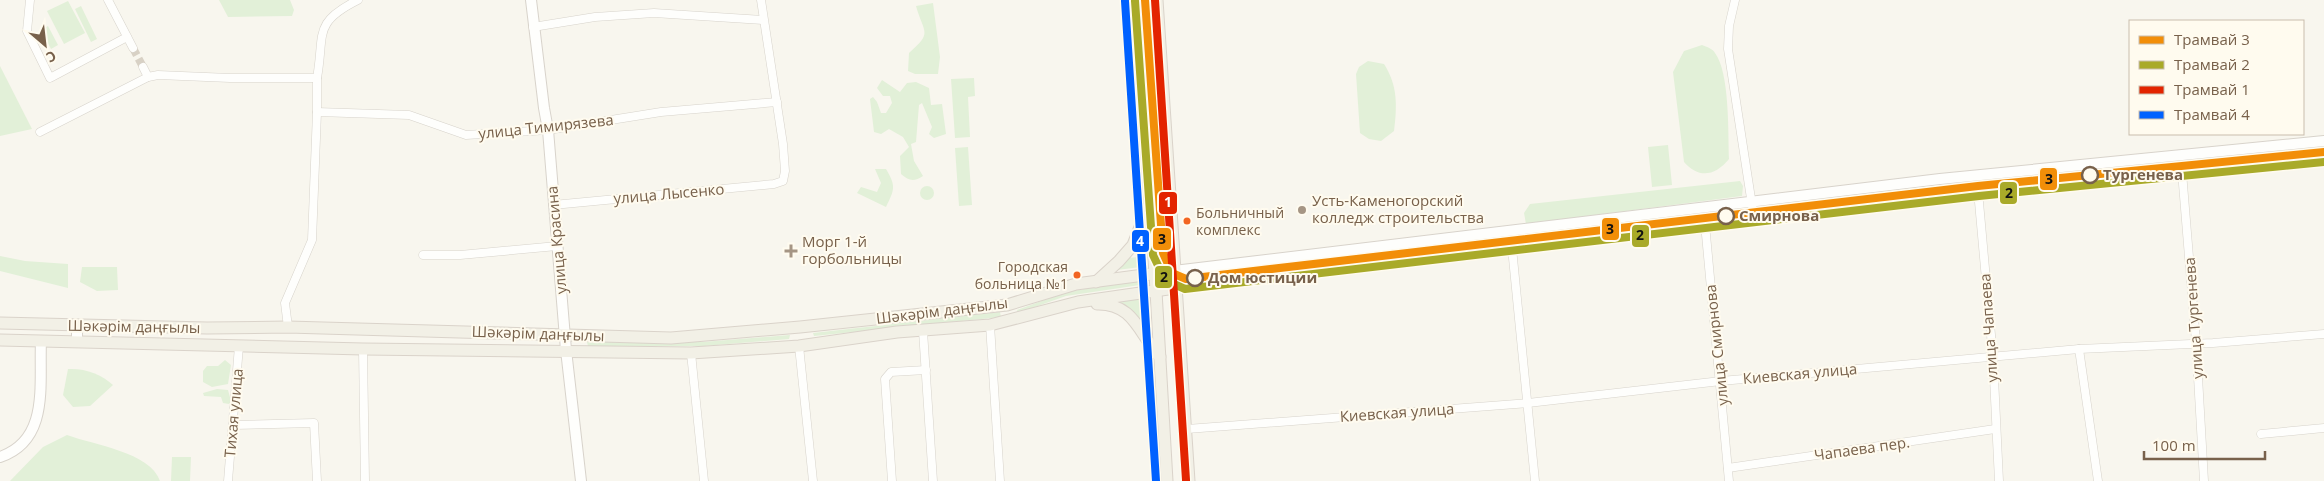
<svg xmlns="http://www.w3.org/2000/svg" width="2324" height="481" font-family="'Open Sans',sans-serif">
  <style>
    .green { fill: #e2f0d8 }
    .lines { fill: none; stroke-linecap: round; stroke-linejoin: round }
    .street-tunnel { stroke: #d8d1c5; stroke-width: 8; stroke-dasharray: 8 4; stroke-linecap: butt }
    .street-casing { stroke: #d7d3cb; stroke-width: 9 }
    .secondary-casing { stroke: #d8d3cb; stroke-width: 12 }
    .primary-casing { stroke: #dad3ca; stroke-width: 13 }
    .street { stroke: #fefefc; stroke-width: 8 }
    .secondary { stroke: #fefefc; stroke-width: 10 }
    .primary { stroke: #f2f0e6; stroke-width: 11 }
    .tram-1-casing { stroke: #fffbef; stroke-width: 11 }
    .tram-2-casing { stroke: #fffbef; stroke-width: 11 }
    .tram-3-casing { stroke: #fffbef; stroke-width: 11 }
    .tram-4-casing { stroke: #fffbef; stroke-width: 11 }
    .tram-1 { stroke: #f28e08; stroke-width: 8 }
    .tram-2 { stroke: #a9aa29; stroke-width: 8 }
    .tram-3 { stroke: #e32400; stroke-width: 8 }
    .tram-4 { stroke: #0061ff; stroke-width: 8 }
    .stop-dot { fill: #fffbef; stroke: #78614b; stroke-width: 2.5 }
    .poi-dot { fill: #a59584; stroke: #fffbef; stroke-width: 2 }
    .bus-dot { fill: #f26522; stroke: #fffbef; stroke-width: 2 }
    .labels { text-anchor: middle; stroke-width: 4; stroke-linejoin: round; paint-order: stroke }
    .bus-label { font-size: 14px; fill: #78614b; stroke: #fffbef; text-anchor: start }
    .street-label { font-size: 15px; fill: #78614b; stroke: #fffbef }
    .stop-label { font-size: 15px; font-weight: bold; fill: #78614b; stroke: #fffbef; text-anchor: start }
    .poi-label { font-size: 15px; fill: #78614b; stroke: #fffbef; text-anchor: start }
    .line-badge { stroke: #fffbef; stroke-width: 2 }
    .badge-label { font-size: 14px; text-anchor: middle; font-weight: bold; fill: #fff }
    .pale-badge-label { font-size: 14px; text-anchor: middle; font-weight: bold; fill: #111 }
  </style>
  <rect width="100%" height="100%" fill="#f8f6ee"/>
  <g class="green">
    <path d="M 219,0 L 290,0 L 294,10 L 292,16 L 228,17 Z"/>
    <path d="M 68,1 L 85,33 L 64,44 L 47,11 Z"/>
    <path d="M 933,3 L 940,57 L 938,74 L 915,74 L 908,71 L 909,53 C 933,32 924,34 916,6 Z"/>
    <path d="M 81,6 L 97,39 L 91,42 L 75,9 Z"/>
    <path d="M 48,26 L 58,45 L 51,49 L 41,30 Z"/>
    <path d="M 1702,45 C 1707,47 1713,49 1715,53 C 1730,73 1728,134 1729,159 C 1715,176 1699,179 1684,162 L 1673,72 L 1684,51 Z"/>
    <path d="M 1368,61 L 1384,64 C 1398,86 1397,106 1394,131 L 1381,141 L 1369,139 L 1360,133 L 1356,74 L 1359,67 Z"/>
    <path d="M 0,66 L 32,129 L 0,136 Z"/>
    <path d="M 974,78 L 975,96 L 968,97 L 970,137 L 955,138 L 951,79 Z"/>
    <path d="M 882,80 L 900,92 L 907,83 L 916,82 L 929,88 L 931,105 L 942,104 L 946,134 L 934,138 L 929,134 L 932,127 L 922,103 L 919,105 L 916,142 L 911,144 L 914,161 L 923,176 C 914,182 909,181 901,174 L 900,156 L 909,147 L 903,137 L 889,129 L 881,134 L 874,132 L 870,99 L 873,97 L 877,102 L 881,113 L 886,113 L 892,103 L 890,96 L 883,96 L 877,88 Z"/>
    <path d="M 1668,145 L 1672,185 L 1652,187 L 1648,147 Z"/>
    <path d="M 968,147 L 972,205 L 959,206 L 955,148 Z"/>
    <path d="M 875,169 L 886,169 C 896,186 895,189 886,207 L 857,193 L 861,187 L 877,192 L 881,183 Z"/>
    <path d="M 1740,181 L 1743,186 L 1742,196 L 1526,224 L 1524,213 L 1530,204 Z"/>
    <circle cx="927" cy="193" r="7"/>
    <path d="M 0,256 L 25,261 L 68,264 L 68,288 L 0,271 Z"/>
    <path d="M 1139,257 L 1141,267 L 1117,270 L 1128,258 Z"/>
    <path d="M 82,267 L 117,267 L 118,290 L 97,291 L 80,282 Z"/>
    <path d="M 1139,280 L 1140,285 L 1066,296 L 1018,313 L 1017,310 L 1066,292 Z"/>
    <path d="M 1148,298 L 1150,337 L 1129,309 L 1112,301 Z"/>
    <path d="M 1000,312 L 1001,317 L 814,336 L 813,333 Z"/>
    <path d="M 790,335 L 789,339 L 704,346 L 588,346 L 587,342 L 703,342 Z"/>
    <path d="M 225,360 L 231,365 L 228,384 L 212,387 L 203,382 L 203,371 L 207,366 L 218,366 Z"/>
    <path d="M 68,369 C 85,368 101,374 113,385 L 90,406 L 73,407 L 63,395 Z"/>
    <path d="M 217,389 L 228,390 L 231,401 L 229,404 L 223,403 L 221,397 L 204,396 L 203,393 Z"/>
    <path d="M 67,435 C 94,445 150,452 160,481 L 10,481 L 43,447 Z"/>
    <path d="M 172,457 L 191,457 L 190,481 L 171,481 Z"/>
  </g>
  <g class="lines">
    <path class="street-tunnel" d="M 133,48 L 143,67"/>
    <defs>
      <g id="street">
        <path d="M 30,0 L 27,31 L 50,78 L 127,37"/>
        <path d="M 108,0 L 133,48"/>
        <path d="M 1735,0 L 1729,26 L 1728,49 L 1754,218"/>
        <path d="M 533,27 L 595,17 L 654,13 L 763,20"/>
        <path d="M 143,67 L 148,77"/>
        <path d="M 317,78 C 325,34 312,23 358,0"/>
        <path d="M 40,132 L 148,77 L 158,75 L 230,78 L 317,78 L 317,112"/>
        <path d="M 2182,172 L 2196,342 L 2204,481"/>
        <path d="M 1978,191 L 1993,357 L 1999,481"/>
        <path d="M 553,205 L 774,184 L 783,181 L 785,171 L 783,144 L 761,0"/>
        <path d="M 1705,224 L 1729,481"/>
        <path d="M 1512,248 L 1535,481"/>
        <path d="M 423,255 L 460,255 L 557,246"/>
        <path d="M 990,325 L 1000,481"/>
        <path d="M 288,327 L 285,303 L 312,240 L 317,112 L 409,115 L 466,135 L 548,130 L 661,112 L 777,102"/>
        <path d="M 923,331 L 933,481"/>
        <path d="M 799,346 L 813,481"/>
        <path d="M 363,349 L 365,481"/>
        <path d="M 2079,349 L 2098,481"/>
        <path d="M 691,353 L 704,481"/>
        <path d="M 234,425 L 314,423 L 317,481"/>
        <path d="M 1187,429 L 1528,403 L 1721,381 L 2079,349 L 2213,343 L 2324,334"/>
        <path d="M 2261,434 L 2324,428"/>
        <path d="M 1728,468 L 1995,429"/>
        <path d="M 228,481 L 239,346"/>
        <path d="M 892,481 L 885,379 L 891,372 L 926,370"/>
      </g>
      <g id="secondary">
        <path d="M 531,0 L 544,108 L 548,130 L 566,350 L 581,481"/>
        <path d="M 1174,271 L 1940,179 L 2324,141"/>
        <path d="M 1175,288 L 1978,191 L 2324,159"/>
        <path d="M 77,342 L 77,326"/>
        <path d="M 0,457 C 50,440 39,384 41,341"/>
      </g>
      <g id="primary">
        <path d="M 1135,0 L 1155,274 L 1167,481"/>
        <path d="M 1157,0 L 1189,481"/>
        <path d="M 1096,282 L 1119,261 L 1133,245 L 1148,207"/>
        <path d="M 1097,304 C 1134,303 1139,334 1160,357"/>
        <path d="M 0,323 L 207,328 L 288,327 L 671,338 L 800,327 L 1007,305 L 1076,284 L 1174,271"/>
        <path d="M 0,340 L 363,349 L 691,353 L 799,346 L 897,332 L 990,325 L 1078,302 L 1175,288"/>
      </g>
    </defs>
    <use href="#street" class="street-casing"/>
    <use href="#secondary" class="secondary-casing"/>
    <use href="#primary" class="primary-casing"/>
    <use href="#street" class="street"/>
    <use href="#secondary" class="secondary"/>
    <use href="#primary" class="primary"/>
    <defs>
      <path id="tram-1" d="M 1145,0 L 1163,253 L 1172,273 L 1186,279 L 1978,186 L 2324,152"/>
      <path id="tram-2" d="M 1135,1 L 1153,255 L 1165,280 L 1185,289 L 1979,196 L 2324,162"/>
      <path id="tram-3" d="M 1155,0 L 1186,480"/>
      <path id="tram-4" d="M 1125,1 L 1156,481"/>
    </defs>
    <use href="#tram-1" class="tram-1-casing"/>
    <use href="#tram-2" class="tram-2-casing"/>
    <use href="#tram-3" class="tram-3-casing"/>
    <use href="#tram-4" class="tram-4-casing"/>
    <use href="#tram-1" class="tram-1"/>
    <use href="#tram-2" class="tram-2"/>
    <use href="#tram-3" class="tram-3"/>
    <use href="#tram-4" class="tram-4"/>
  </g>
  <g class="stop-dot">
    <circle cx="2090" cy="175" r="8"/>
    <circle cx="1726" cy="216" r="8"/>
    <circle cx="1195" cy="278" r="8"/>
  </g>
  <g class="poi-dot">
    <circle cx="1302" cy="210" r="5"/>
    <path d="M788.5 243.5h5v5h5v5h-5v5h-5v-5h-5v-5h5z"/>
  </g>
  <g class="bus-dot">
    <circle cx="1187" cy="221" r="4.5"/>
    <circle cx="1077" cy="275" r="4.5"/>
  </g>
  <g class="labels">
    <g class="bus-label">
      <text x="1196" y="218">Больничный<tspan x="1196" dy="17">комплекс</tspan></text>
      <text x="1068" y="272" text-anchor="end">Городская<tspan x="1068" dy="17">больница №1</tspan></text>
    </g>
    <g class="street-label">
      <text transform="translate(546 127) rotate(-6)" y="5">улица Тимирязева</text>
      <text transform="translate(669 194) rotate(-5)" y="5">улица Лысенко</text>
      <text transform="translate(557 240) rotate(-95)" y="5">улица Красина</text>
      <text transform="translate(942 311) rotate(-7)" y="5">Шәкәрім даңғылы</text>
      <text transform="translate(2194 318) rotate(-94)" y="5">улица Тургенева</text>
      <text transform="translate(134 327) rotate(1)" y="5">Шәкәрім даңғылы</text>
      <text transform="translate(1989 328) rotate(-94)" y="5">улица Чапаева</text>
      <text transform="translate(538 334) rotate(2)" y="5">Шәкәрім даңғылы</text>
      <text transform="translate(1717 345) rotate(-96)" y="5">улица Смирнова</text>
      <text transform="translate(1800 374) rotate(-5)" y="5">Киевская улица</text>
      <text transform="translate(234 413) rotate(-85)" y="5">Тихая улица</text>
      <text transform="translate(1397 413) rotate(-4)" y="5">Киевская улица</text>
      <text transform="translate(1862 449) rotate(-8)" y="5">Чапаева пер.</text>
    </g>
    <g class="stop-label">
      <text x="2103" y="180">Тургенева</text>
      <text x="1739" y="221">Смирнова</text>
      <text x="1208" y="283">Дом юстиции</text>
    </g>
    <g class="poi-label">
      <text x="1312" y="206">Усть-Каменогорский<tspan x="1312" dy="17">колледж строительства</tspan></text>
      <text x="802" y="247">Морг 1-й<tspan x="802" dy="17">горбольницы</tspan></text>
    </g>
  </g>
  <g class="line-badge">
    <rect x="2039" y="167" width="19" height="24" rx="5" fill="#f28e08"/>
    <rect x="1999" y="181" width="19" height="24" rx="5" fill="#a9aa29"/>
    <rect x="1158" y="191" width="20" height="24" rx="5" fill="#e32400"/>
    <rect x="1601" y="217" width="19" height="24" rx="5" fill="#f28e08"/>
    <rect x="1631" y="224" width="19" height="24" rx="5" fill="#a9aa29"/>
    <rect x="1152" y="227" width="20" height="24" rx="5" fill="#f28e08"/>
    <rect x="1131" y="229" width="19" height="24" rx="5" fill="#0061ff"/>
    <rect x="1154" y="265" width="19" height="24" rx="5" fill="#a9aa29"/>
  </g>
  <g class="badge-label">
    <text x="1168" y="207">1</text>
    <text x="1140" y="246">4</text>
  </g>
  <g class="pale-badge-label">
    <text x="2049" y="184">3</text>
    <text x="2009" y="198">2</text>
    <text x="1610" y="234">3</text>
    <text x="1640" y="240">2</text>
    <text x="1162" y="244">3</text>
    <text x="1164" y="282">2</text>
  </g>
  <rect x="2129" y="20" width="175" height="115" fill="#fffbef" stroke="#c9bdad"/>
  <rect x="2139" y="36" width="25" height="8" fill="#f28e08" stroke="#c9bdad"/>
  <text x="2174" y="45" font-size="15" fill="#78614b">Трамвай 3</text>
  <rect x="2139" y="61" width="25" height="8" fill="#a9aa29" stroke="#c9bdad"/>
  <text x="2174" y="70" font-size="15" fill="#78614b">Трамвай 2</text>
  <rect x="2139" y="86" width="25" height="8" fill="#e32400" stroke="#c9bdad"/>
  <text x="2174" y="95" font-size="15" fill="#78614b">Трамвай 1</text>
  <rect x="2139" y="111" width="25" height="8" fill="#0061ff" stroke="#c9bdad"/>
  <text x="2174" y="120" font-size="15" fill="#78614b">Трамвай 4</text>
  <g transform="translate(45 45) rotate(152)" stroke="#fffbef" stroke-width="4" paint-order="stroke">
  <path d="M0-4L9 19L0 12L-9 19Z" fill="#78614b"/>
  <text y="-8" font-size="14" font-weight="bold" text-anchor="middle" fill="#78614b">С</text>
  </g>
  <path d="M2144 451v8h121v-8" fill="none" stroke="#78614b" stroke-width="2.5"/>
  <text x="2152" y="451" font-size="15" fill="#78614b" stroke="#fffbef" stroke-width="4" paint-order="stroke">100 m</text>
</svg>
